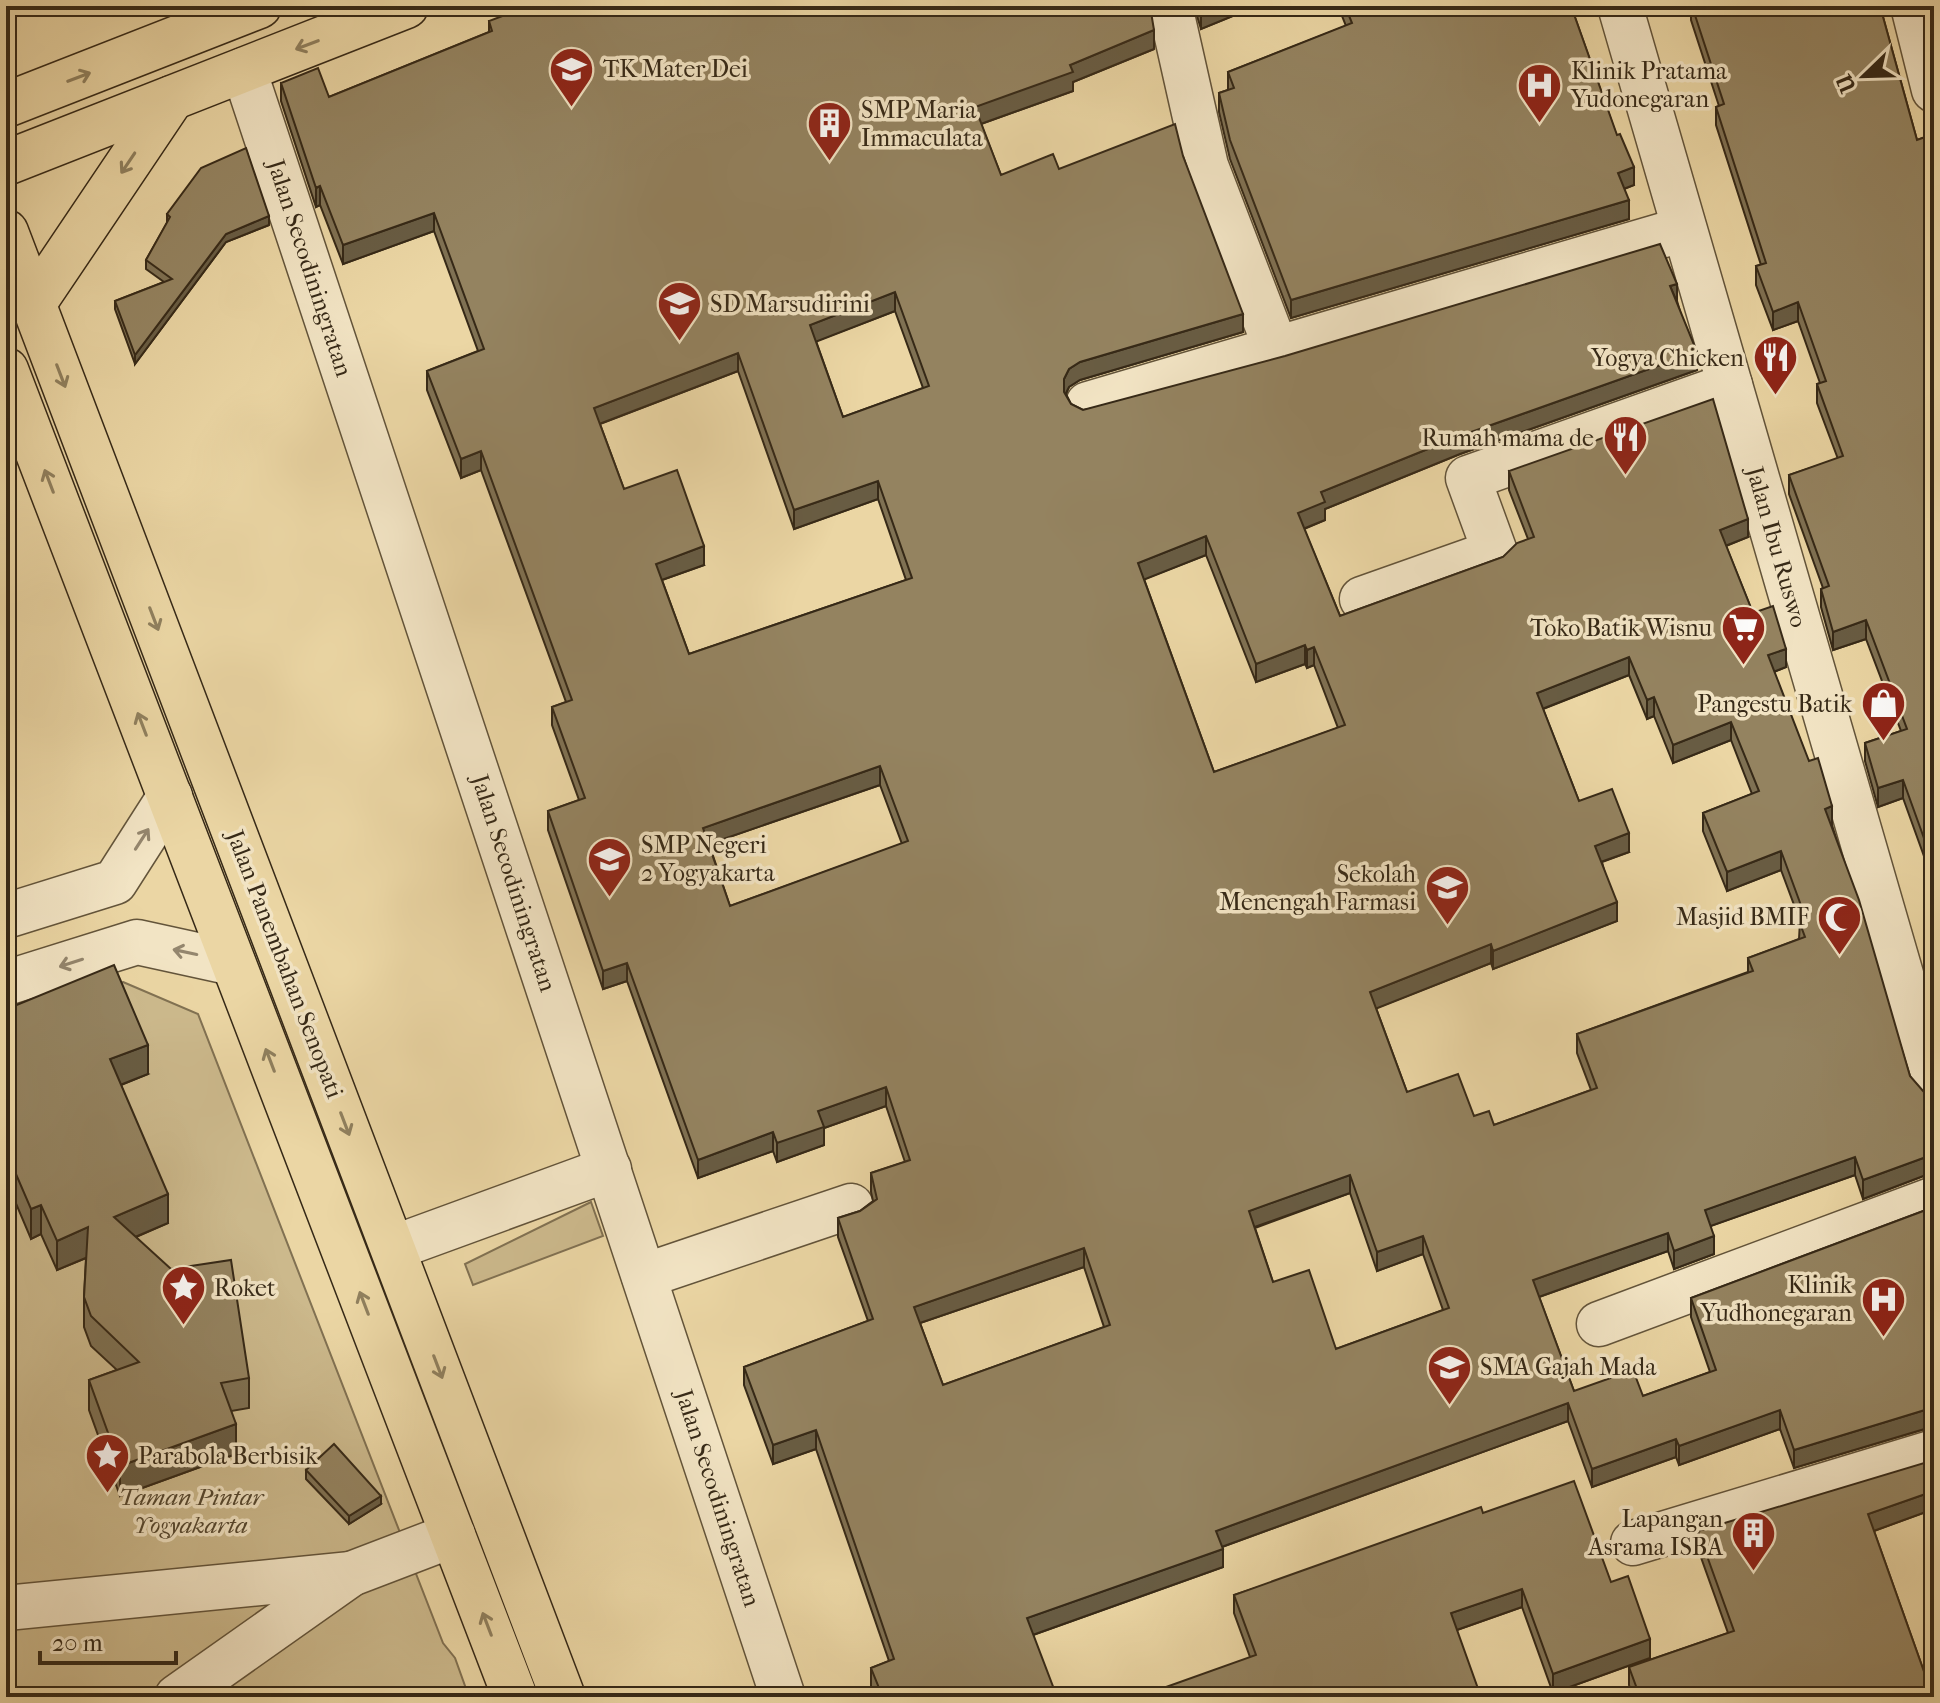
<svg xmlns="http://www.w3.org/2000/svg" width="1940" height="1703" font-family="'IM FELL French Canon',serif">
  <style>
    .green { fill: #ccb98c; stroke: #817152; stroke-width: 2 }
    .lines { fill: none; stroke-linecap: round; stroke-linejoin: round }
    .minor-casing { stroke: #63543a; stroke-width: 47 }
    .major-casing { stroke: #362917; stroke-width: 47 }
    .minor { stroke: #f2e4c4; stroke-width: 44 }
    .major { stroke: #ebd6a4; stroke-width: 44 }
    .wall { fill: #7f7153; stroke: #362917; stroke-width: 2; fill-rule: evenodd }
    .shaded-wall { fill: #685c43; stroke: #362917; stroke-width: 2 }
    .building { fill: #948360; stroke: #362917; stroke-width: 2; fill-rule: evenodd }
    .oneway { stroke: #90805e }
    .oneway2 { stroke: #94866e }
    .labels { text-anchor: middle; stroke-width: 7; stroke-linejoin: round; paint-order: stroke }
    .poi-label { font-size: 24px; fill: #362917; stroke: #f2e4c4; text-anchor: start }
    .street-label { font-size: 24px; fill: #362917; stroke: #f2e4c4 }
    .park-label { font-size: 24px; font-style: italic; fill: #54462e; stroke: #f2e4c4 }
  </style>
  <rect width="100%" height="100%" fill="#ebd6a4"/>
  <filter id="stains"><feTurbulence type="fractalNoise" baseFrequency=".0025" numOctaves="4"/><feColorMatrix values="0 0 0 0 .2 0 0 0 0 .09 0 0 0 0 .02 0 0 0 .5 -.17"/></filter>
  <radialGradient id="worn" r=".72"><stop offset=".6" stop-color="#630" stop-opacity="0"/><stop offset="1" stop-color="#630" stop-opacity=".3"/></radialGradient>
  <g class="green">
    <path d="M 123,982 L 198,1014 L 443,1643 L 455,1658 L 469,1697 L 6,1697 L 6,1020 Z"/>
    <path d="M 591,1202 L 603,1236 L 473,1285 L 465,1264 Z"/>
  </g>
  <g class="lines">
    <defs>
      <g id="minor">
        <path d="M 1170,6 L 1206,166 L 1277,351"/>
        <path d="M 1620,6 L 1934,1088"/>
        <path d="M 1913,6 L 1934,90"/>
        <path d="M 244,70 L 783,1697"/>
        <path d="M 1088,404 L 1684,229"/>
        <path d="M 1362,599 L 1495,552 L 1468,478 L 1730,385"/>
        <path d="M 6,916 L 115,882 L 170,796"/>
        <path d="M 6,983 L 137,942 L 233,963"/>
        <path d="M 393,1248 L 609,1169"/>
        <path d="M 644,1276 L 851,1206"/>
        <path d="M 1599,1324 L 1934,1199"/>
        <path d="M 1633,1543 L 1934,1452"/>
        <path d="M 6,1608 L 351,1574"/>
        <path d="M 177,1697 L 351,1574 L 453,1535"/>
      </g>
      <g id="major">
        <path d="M 6,105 L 259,6"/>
        <path d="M 6,163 L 406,6"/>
        <path d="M 6,232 L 563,1697"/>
        <path d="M 34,303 L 172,98"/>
        <path d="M 6,370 L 515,1697"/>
      </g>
    </defs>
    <use href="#minor" class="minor-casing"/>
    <use href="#major" class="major-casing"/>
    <use href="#minor" class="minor"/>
    <use href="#major" class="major"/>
  </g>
  <g class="wall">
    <path d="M 1194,6 L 1257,6 L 1201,29 Z"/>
    <path d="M 1338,6 L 1571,6 L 1634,185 L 1624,189 L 1629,219 L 1291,318 L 1230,159 L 1219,112 L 1219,93 L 1228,90 L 1228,72 L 1346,26 Z"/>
    <path d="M 1691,6 L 1880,6 L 1917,140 L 1934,134 L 1934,884 L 1903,798 L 1878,807 L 1865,761 L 1865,743 L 1901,731 L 1866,639 L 1833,650 L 1821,607 L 1821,589 L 1823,588 L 1789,494 L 1789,475 L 1838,459 L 1817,403 L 1817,384 L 1820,383 L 1798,321 L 1773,330 L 1756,285 L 1756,266 L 1761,265 L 1716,125 L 1716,107 L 1719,106 L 1691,20 Z"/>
    <path d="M 489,21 L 1154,49 L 1073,82 L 1073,91 L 981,124 L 1001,175 L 1183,156 L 1243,332 L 1080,380 L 1069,387 L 1066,394 L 1071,404 L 1083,410 L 1677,301 L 1697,370 L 1460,454 L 1325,509 L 1325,520 L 1304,529 L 1340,616 L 1503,557 L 1528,539 L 1509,490 L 1509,471 L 1748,537 L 1726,546 L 1753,613 L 1786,667 L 1774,672 L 1832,825 L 1910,1076 L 1934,1120 L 1934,1175 L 1926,1175 L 1863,1199 L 1855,1175 L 1710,1226 L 1714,1254 L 1674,1269 L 1668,1251 L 1539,1297 L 1574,1391 L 1643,1396 L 1710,1372 L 1691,1317 L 1691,1298 L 1934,1207 L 1934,1428 L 1928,1428 L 1794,1468 L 1780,1429 L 1679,1465 L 1676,1457 L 1592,1487 L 1568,1421 L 1222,1547 L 1223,1567 L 1033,1635 L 874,1695 L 871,1686 L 871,1668 L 889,1661 L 816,1449 L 773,1464 L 744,1385 L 744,1367 L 868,1321 L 838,1237 L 838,1218 L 860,1211 L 873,1201 L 871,1192 L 871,1173 L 905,1162 L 886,1106 L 824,1128 L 824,1145 L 777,1162 L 773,1151 L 698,1178 L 627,981 L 603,989 L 548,830 L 548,811 L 579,800 L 552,725 L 552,707 L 566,702 L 481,470 L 461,478 L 427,390 L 427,371 L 478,351 L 434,231 L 343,264 L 320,205 L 316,207 L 281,101 L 281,83 L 329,97 L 489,32 ZM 895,311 L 923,388 L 843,417 L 816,341 ZM 738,371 L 794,529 L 878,499 L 906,580 L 689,654 L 662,580 L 704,565 L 624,489 L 600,424 ZM 1206,555 L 1256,682 L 1305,664 L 1307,668 L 1314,665 L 1338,728 L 1214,772 L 1144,579 ZM 1629,675 L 1647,719 L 1654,716 L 1673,763 L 1731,740 L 1752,794 L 1703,813 L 1703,831 L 1727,891 L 1781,870 L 1800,921 L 1799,939 L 1748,958 L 1748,972 L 1577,1034 L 1577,1053 L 1591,1090 L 1494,1125 L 1407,1092 L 1376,1008 L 1491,963 L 1493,969 L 1617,921 L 1602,862 L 1629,852 L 1579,801 L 1543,709 ZM 880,785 L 902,844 L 730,906 L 709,844 ZM 1350,1193 L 1377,1271 L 1423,1254 L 1443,1310 L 1336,1349 L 1273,1282 L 1255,1228 ZM 1084,1267 L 1104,1327 L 943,1385 L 920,1323 Z"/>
    <path d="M 167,214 L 269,225 L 226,242 L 135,364 L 115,309 L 115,301 L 164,282 L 146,269 L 146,260 L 167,223 Z"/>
    <path d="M 6,1007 L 7,1009 L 148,1074 L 121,1085 L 168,1223 L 136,1237 L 249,1378 L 249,1408 L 231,1411 L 236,1454 L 120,1496 L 89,1410 L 89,1380 L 117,1370 L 91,1346 L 84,1327 L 84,1297 L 86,1258 L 57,1270 L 41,1234 L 31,1239 L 6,1180 Z"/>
    <path d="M 306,1470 L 381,1504 L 349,1524 L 306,1479 Z"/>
    <path d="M 1934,1509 L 1874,1531 L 1933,1697 L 1633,1697 L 1629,1685 L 1629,1667 L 1728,1633 L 1698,1549 L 1698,1531 Z"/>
    <path d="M 1483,1513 L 1611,1582 L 1650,1658 L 1553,1693 L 1522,1607 L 1457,1630 L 1250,1657 L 1234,1613 L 1234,1595 Z"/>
  </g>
  <g class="shaded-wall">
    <path d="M 1213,6 L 1257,6 L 1201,29 L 1201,11 Z"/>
    <path d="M 1154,30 L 1154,49 L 1073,82 L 1073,91 L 975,126 L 975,107 L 1070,65 Z"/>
    <path d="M 1634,167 L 1634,185 L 1618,191 L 1618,173 Z"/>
    <path d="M 320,186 L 320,205 L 316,207 L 316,188 Z"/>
    <path d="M 1629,200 L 1629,219 L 1291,318 L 1291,300 Z"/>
    <path d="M 434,213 L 434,231 L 343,264 L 343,245 Z"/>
    <path d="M 269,216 L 269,225 L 226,242 L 135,364 L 135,355 L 226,234 Z"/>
    <path d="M 1677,284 L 1677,302 L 1670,286 Z"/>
    <path d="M 895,292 L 895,311 L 810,344 L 810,325 Z"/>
    <path d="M 1798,302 L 1798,321 L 1773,330 L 1773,312 Z"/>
    <path d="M 1243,314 L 1243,332 L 1080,380 L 1069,387 L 1064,397 L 1064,379 L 1069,369 L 1080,362 Z"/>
    <path d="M 1697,352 L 1697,370 L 1460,454 L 1325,509 L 1325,520 L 1298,531 L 1298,513 L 1321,492 L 1460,436 Z"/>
    <path d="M 738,353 L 738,371 L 594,426 L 594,408 Z"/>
    <path d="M 481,451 L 481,470 L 461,478 L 461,459 Z"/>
    <path d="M 878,481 L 878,499 L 794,529 L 794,510 Z"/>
    <path d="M 1748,519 L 1748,537 L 1720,548 L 1720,530 Z"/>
    <path d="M 1206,536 L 1206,555 L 1138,582 L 1138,563 Z"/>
    <path d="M 704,546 L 704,565 L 656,582 L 656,564 Z"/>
    <path d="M 1866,620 L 1866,639 L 1833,650 L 1833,632 Z"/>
    <path d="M 1305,645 L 1305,664 L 1256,682 L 1256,664 Z"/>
    <path d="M 1314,647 L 1314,665 L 1307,668 L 1307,650 Z"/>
    <path d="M 1786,649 L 1786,667 L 1768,674 L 1768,655 Z"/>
    <path d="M 1629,657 L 1629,675 L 1537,711 L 1537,693 Z"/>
    <path d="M 1654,697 L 1654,716 L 1647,719 L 1647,700 Z"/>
    <path d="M 1731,722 L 1731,740 L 1673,763 L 1673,745 Z"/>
    <path d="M 880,766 L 880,785 L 703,846 L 703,828 Z"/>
    <path d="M 1903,780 L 1903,798 L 1878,807 L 1878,788 Z"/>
    <path d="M 1832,806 L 1832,825 L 1825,827 L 1825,809 Z"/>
    <path d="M 1629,833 L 1629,852 L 1595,864 L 1595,846 Z"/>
    <path d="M 1781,851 L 1781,870 L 1727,891 L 1727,872 Z"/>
    <path d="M 1617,902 L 1617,921 L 1493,969 L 1493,951 Z"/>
    <path d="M 1491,944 L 1491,963 L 1370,1011 L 1370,992 Z"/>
    <path d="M 627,963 L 627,981 L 603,989 L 603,971 Z"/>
    <path d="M 148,1045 L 148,1074 L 110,1089 L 110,1059 Z"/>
    <path d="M 886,1087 L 886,1106 L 824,1128 L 824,1145 L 777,1162 L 777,1143 L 818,1111 Z"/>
    <path d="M 773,1132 L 773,1151 L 698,1178 L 698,1160 Z"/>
    <path d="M 1855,1157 L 1855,1175 L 1705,1228 L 1705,1210 Z"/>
    <path d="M 1926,1157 L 1926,1175 L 1863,1199 L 1863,1180 Z"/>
    <path d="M 1350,1175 L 1350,1193 L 1249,1229 L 1249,1211 Z"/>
    <path d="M 168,1194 L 168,1223 L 114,1246 L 114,1217 Z"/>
    <path d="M 41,1205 L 41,1234 L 31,1239 L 31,1209 Z"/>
    <path d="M 88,1227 L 88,1257 L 57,1270 L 57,1241 Z"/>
    <path d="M 1668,1233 L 1668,1251 L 1533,1299 L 1533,1280 Z"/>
    <path d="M 1423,1236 L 1423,1254 L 1377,1271 L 1377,1252 Z"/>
    <path d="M 1714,1236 L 1714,1254 L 1674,1269 L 1674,1251 Z"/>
    <path d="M 1084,1248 L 1084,1267 L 914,1325 L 914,1307 Z"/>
    <path d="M 1568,1403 L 1568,1421 L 1216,1549 L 1216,1531 Z"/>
    <path d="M 1928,1409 L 1928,1428 L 1794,1468 L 1794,1450 Z"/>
    <path d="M 1780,1410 L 1780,1429 L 1679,1465 L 1679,1446 Z"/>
    <path d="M 236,1424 L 236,1454 L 120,1496 L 120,1466 Z"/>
    <path d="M 816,1430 L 816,1449 L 773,1464 L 773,1445 Z"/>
    <path d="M 1676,1439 L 1676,1457 L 1592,1487 L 1592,1469 Z"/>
    <path d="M 1934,1491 L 1934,1509 L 1868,1533 L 1868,1514 Z"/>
    <path d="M 381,1496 L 381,1504 L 349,1524 L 349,1516 Z"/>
    <path d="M 1223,1549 L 1223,1567 L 1027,1637 L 1027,1618 Z"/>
    <path d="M 1522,1589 L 1522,1607 L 1451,1632 L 1451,1613 Z"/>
    <path d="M 1650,1639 L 1650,1658 L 1553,1693 L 1553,1674 Z"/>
  </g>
  <g class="building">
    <path d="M 529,6 L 1150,6 L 1154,30 L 1070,65 L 1073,72 L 975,107 L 1001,175 L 1053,154 L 1059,169 L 1175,124 L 1183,156 L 1243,314 L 1080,362 L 1069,369 L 1064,379 L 1064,392 L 1071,404 L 1083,410 L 1285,356 L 1660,244 L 1677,284 L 1670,286 L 1697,352 L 1460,436 L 1321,492 L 1325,502 L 1298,513 L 1340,616 L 1503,557 L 1517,543 L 1534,537 L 1509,471 L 1713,399 L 1748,519 L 1720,530 L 1753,613 L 1773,606 L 1786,649 L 1768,655 L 1809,761 L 1818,758 L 1832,806 L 1825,809 L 1859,900 L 1910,1076 L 1924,1092 L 1934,1120 L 1934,1156 L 1926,1157 L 1863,1180 L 1855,1157 L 1705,1210 L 1714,1236 L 1674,1251 L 1668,1233 L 1533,1280 L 1574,1391 L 1633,1370 L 1643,1396 L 1716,1370 L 1691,1298 L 1934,1207 L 1934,1409 L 1928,1409 L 1794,1450 L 1780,1410 L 1679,1446 L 1676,1439 L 1592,1469 L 1568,1403 L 1216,1531 L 1223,1549 L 1027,1618 L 1057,1697 L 870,1697 L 881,1693 L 871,1668 L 894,1659 L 816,1430 L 773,1445 L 744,1367 L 873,1319 L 838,1218 L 860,1211 L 877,1199 L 871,1173 L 910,1160 L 886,1087 L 818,1111 L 824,1127 L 777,1143 L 773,1132 L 698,1160 L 627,963 L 603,971 L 548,811 L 585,798 L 552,707 L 572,700 L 481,451 L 461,459 L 427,371 L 484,349 L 434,213 L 343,245 L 320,186 L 316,188 L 281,83 L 318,68 L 329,97 L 492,31 L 489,21 ZM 895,292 L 929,386 L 843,417 L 810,325 ZM 738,353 L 794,510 L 878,481 L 912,578 L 689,654 L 656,564 L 704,546 L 677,470 L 624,489 L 594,408 ZM 1206,536 L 1256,664 L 1305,645 L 1307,650 L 1314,647 L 1345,725 L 1214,772 L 1138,563 ZM 1629,657 L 1647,700 L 1654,697 L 1673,745 L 1731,722 L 1759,791 L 1703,813 L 1727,872 L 1781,851 L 1806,919 L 1799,921 L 1805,937 L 1748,958 L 1753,971 L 1577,1034 L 1597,1088 L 1494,1125 L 1489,1111 L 1474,1116 L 1458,1074 L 1407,1092 L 1370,992 L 1491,944 L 1493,951 L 1617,902 L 1595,846 L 1629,833 L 1612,789 L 1579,801 L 1537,693 ZM 880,766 L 908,841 L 730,906 L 703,828 ZM 1350,1175 L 1377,1252 L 1423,1236 L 1449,1308 L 1336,1349 L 1309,1270 L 1273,1282 L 1249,1211 ZM 1084,1248 L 1110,1325 L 943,1385 L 914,1307 Z"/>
    <path d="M 1199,6 L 1213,6 L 1201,11 Z"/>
    <path d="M 1345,6 L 1571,6 L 1617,135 L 1620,134 L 1634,167 L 1618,173 L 1629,200 L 1291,300 L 1230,140 L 1219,93 L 1234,88 L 1228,72 L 1352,23 Z"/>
    <path d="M 1692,6 L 1880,6 L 1917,140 L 1934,134 L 1934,866 L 1903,780 L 1878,788 L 1865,743 L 1907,729 L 1866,620 L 1833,632 L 1821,589 L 1829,586 L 1789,475 L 1843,456 L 1817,384 L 1826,381 L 1798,302 L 1773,312 L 1756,266 L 1766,263 L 1716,107 L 1724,104 Z"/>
    <path d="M 246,148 L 269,216 L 226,234 L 135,355 L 115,301 L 172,279 L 146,260 L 170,217 L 167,214 L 201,168 Z"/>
    <path d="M 114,965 L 148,1045 L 110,1059 L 168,1194 L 114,1217 L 171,1269 L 231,1260 L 249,1378 L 221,1383 L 236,1424 L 120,1466 L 89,1380 L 139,1362 L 91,1316 L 84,1297 L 88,1227 L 57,1241 L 41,1205 L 31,1209 L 6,1151 L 6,1007 L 7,1009 Z"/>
    <path d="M 334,1444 L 381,1496 L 349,1516 L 306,1470 Z"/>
    <path d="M 1934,1460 L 1934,1491 L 1868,1514 L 1933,1697 L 1640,1697 L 1629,1667 L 1734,1631 L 1698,1531 Z"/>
    <path d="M 1574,1481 L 1611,1582 L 1628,1576 L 1650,1639 L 1553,1674 L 1522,1589 L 1451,1613 L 1481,1697 L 1138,1697 L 1256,1655 L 1234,1595 L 1481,1507 L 1483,1513 Z"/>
  </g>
  <defs><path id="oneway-shaft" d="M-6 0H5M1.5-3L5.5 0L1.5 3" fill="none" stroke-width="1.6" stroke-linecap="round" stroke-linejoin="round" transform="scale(2)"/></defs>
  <g class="oneway">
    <use href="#oneway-shaft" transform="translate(307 45) rotate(159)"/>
    <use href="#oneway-shaft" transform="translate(79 77) rotate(-21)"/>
    <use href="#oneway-shaft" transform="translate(128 163) rotate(124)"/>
    <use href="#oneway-shaft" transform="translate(61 376) rotate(69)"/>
    <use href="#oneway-shaft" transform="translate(49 481) rotate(-111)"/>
    <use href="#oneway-shaft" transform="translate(154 619) rotate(69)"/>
    <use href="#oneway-shaft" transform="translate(142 724) rotate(-111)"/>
    <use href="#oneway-shaft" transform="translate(270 1060) rotate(-111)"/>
    <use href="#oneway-shaft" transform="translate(345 1124) rotate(69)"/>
    <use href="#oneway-shaft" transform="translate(364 1303) rotate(-111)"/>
    <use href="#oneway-shaft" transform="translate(438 1367) rotate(69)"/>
    <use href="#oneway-shaft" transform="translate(487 1624) rotate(-111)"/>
  </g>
  <g class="oneway2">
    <use href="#oneway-shaft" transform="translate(142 839) rotate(-57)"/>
    <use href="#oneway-shaft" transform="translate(185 952) rotate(-168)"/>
    <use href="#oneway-shaft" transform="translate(71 963) rotate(162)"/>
  </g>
  <defs>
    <symbol id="school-pin" viewBox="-11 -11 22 30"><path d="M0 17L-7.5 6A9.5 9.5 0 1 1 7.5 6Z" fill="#8f2418" stroke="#f2e4c4"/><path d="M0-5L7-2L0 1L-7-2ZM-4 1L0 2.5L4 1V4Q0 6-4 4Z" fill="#fff"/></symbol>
    <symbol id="hospital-pin" viewBox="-11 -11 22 30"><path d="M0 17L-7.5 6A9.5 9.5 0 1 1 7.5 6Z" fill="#8f2418" stroke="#f2e4c4"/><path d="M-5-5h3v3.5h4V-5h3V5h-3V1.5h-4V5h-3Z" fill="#fff"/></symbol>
    <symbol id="building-pin" viewBox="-11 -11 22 30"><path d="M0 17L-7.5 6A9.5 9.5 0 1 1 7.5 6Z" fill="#8f2418" stroke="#f2e4c4"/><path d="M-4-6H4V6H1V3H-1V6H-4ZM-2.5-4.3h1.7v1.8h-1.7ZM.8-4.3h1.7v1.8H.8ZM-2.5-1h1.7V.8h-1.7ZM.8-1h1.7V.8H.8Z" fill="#fff"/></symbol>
    <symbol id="restaurant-pin" viewBox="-11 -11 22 30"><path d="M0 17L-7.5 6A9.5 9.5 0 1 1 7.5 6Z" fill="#8f2418" stroke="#f2e4c4"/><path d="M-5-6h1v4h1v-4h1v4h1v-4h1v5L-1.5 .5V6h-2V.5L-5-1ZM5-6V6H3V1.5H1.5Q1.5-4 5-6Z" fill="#fff"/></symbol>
    <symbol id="supermarket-pin" viewBox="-11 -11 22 30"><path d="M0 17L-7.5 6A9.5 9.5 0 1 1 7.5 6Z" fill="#8f2418" stroke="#f2e4c4"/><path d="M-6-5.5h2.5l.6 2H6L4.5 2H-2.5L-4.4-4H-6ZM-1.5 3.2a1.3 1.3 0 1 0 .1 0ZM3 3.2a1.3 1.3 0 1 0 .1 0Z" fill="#fff"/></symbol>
    <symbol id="shop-pin" viewBox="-11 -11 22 30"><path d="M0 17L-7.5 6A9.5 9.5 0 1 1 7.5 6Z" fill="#8f2418" stroke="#f2e4c4"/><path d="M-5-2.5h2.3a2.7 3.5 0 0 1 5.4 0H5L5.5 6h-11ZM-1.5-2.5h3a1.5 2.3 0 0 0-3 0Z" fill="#fff"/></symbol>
    <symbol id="mosque-pin" viewBox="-11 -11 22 30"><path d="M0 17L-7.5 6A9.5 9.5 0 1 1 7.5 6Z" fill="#8f2418" stroke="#f2e4c4"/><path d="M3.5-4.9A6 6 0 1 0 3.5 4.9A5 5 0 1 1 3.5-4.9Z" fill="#fff"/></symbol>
    <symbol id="sight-pin" viewBox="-11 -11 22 30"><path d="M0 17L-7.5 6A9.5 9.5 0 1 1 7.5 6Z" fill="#8f2418" stroke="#f2e4c4"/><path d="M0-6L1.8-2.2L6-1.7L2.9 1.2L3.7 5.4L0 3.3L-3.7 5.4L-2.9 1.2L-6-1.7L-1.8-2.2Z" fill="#fff"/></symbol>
  </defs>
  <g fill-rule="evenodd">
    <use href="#school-pin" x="546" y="44" width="51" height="69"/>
    <use href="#hospital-pin" x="1514" y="60" width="51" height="69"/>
    <use href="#building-pin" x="804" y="98" width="51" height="69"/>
    <use href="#school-pin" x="654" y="278" width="51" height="69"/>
    <use href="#restaurant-pin" x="1750" y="332" width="51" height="69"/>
    <use href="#restaurant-pin" x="1600" y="412" width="51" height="69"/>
    <use href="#supermarket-pin" x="1718" y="602" width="51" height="69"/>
    <use href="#shop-pin" x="1858" y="678" width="51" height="69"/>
    <use href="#school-pin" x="584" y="834" width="51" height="69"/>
    <use href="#school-pin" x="1422" y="862" width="51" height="69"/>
    <use href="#mosque-pin" x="1814" y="892" width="51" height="69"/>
    <use href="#sight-pin" x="158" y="1262" width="51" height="69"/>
    <use href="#hospital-pin" x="1858" y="1274" width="51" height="69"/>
    <use href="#school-pin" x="1424" y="1342" width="51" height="69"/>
    <use href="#sight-pin" x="82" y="1430" width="51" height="69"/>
    <use href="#building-pin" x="1728" y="1508" width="51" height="69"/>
  </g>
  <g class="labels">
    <g class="poi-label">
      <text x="603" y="77">TK Mater Dei</text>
      <text x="1571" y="79">Klinik Pratama<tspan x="1571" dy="28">Yudonegaran</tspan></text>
      <text x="861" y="118">SMP Maria<tspan x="861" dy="28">Immaculata</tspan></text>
      <text x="710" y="312">SD Marsudirini</text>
      <text x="1744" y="366" text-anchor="end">Yogya Chicken</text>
      <text x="1594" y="446" text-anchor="end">Rumah mama de</text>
      <text x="1712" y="636" text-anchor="end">Toko Batik Wisnu</text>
      <text x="1852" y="712" text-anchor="end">Pangestu Batik</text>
      <text x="641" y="853">SMP Negeri<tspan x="641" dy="28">2 Yogyakarta</tspan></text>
      <text x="1416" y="882" text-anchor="end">Sekolah<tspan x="1416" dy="28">Menengah Farmasi</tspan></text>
      <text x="1809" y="925" text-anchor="end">Masjid BMIF</text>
      <text x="1852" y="1293" text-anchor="end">Klinik<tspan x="1852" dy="28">Yudhonegaran</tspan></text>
      <text x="214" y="1296">Roket</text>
      <text x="1480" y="1375">SMA Gajah Mada</text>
      <text x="138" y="1464">Parabola Berbisik</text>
      <text x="1723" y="1527" text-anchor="end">Lapangan<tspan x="1723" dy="28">Asrama ISBA</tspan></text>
    </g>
    <g class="street-label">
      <text transform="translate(310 268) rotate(72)" y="8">Jalan Secodiningratan</text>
      <text transform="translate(1777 547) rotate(74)" y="8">Jalan Ibu Ruswo</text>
      <text transform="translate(514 883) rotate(72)" y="8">Jalan Secodiningratan</text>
      <text transform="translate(285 964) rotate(69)" y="8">Jalan Panembahan Senopati</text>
      <text transform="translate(718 1498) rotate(72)" y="8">Jalan Secodiningratan</text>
    </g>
    <g class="park-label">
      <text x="191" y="1505">Taman Pintar<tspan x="191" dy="28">Yogyakarta</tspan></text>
    </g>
  </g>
  <rect width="1940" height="1703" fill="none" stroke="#ebd6a4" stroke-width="32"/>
  <rect x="8" y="8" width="1924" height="1687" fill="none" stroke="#362917" stroke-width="4"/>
  <rect x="16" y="16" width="1908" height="1671" fill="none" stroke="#362917" stroke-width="2"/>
  <g transform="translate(1864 76) rotate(247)" stroke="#f2e4c4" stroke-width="6" paint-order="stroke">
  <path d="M0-6L14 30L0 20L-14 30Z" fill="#362917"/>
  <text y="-12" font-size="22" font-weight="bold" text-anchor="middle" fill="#362917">U</text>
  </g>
  <path d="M40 1651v12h136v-12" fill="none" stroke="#362917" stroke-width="4"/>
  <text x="52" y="1651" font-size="24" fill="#362917" stroke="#f2e4c4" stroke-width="6" paint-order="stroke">20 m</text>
  <rect width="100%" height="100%" filter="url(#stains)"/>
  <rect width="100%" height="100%" fill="url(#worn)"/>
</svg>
